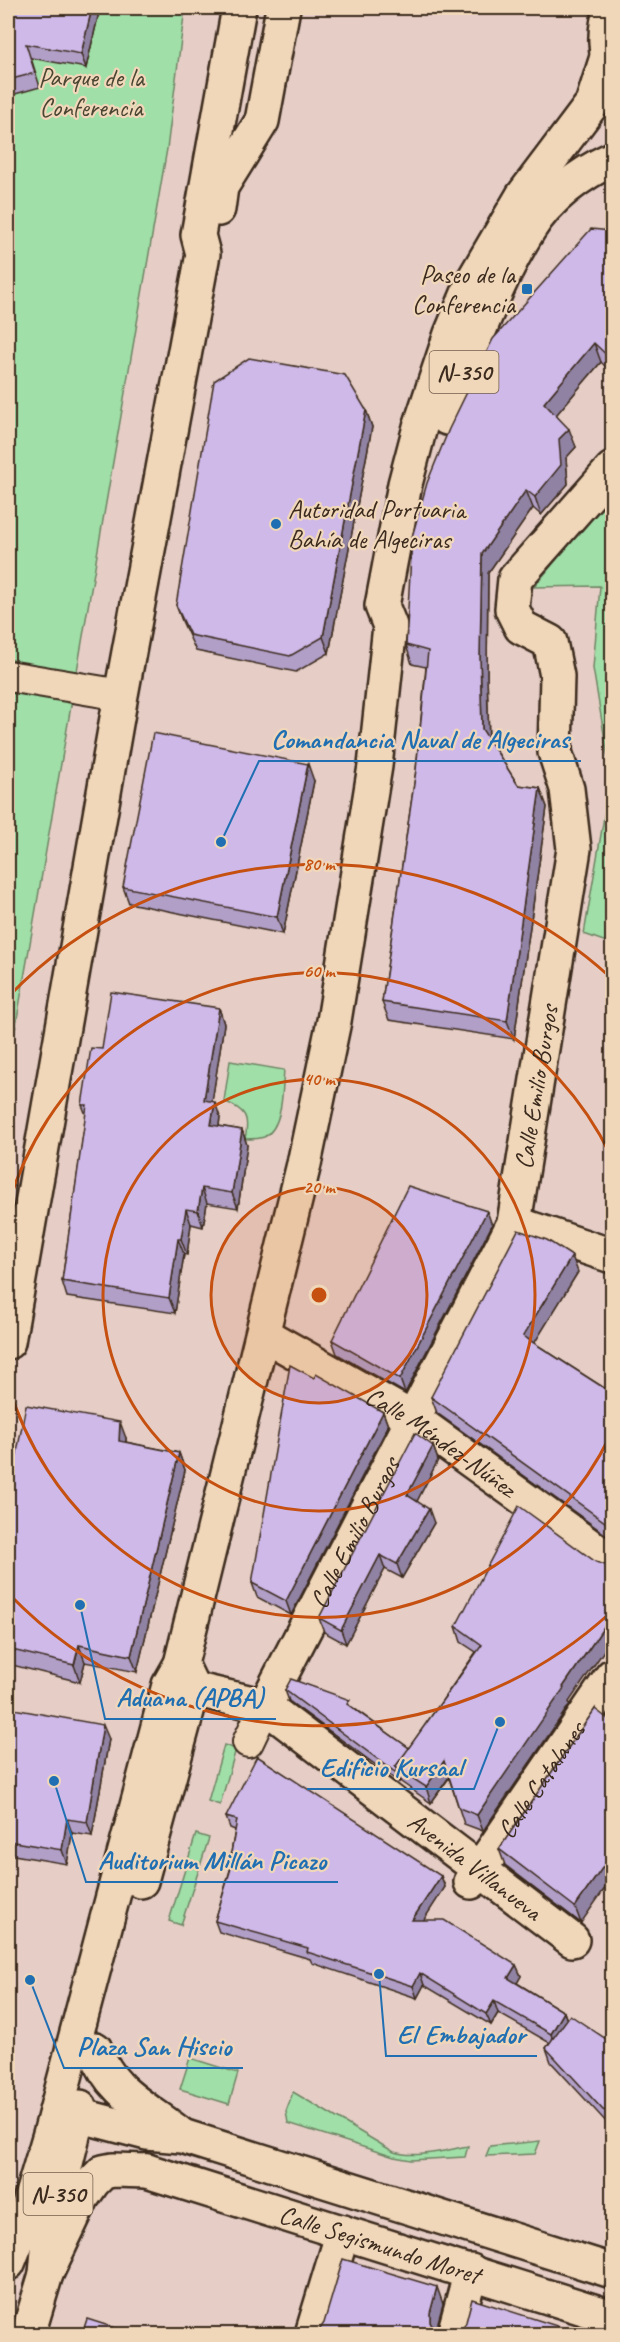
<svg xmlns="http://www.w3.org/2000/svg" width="620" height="2342" font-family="Caveat,sans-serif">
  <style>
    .green { fill: #a0dfa8; stroke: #6e8463; stroke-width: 1.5 }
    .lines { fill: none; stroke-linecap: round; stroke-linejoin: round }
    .pedestrian-casing { stroke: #3b2a1e; stroke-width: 34 }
    .minor-casing { stroke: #3b2a1e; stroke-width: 38 }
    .secondary-casing { stroke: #3b2a1e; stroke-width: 38 }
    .trunk-casing { stroke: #3b2a1e; stroke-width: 38 }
    .pedestrian { stroke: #f1d7b9; stroke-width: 30 }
    .minor { stroke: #f1d7b9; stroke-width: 33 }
    .secondary { stroke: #f1d7b9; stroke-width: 33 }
    .trunk { stroke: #f1d7b9; stroke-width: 33 }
    .wall { fill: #b19fc8; stroke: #3b2a1e; stroke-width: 1.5 }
    .shaded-wall { fill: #9082a3; stroke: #3b2a1e; stroke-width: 1.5 }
    .building { fill: #ceb9e9; stroke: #3b2a1e; stroke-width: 1.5 }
    .ring { fill: none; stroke: #c55010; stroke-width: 3 }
    .poi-dot { fill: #1f6fb2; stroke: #f1d7b9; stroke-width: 2 }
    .labels { text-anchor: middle; stroke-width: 4.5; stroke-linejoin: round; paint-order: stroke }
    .shield { fill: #f1d7b9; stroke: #725e4c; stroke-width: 1.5 }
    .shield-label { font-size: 24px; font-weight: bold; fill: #3b2a1e }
    .park-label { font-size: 26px; fill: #4a4533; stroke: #f1d7b9 }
    .poi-label { font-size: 26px; fill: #3b2a1e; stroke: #f1d7b9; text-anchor: end }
    .street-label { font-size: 26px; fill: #3b2a1e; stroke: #f1d7b9 }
    .centre { fill: #c55010; stroke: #f1d7b9; stroke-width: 3 }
    .ring-label { font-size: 18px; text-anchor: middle; font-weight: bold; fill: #c55010; stroke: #f1d7b9; stroke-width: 4.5; stroke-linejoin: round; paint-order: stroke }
    .leader { fill: none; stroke: #1f6fb2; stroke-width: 2 }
    .callout-dot { fill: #1f6fb2; stroke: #f1d7b9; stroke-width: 2 }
    .callout-label { font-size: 27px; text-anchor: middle; font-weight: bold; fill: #1f6fb2; stroke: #f1d7b9; stroke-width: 4.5; stroke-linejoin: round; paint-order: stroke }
  </style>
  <rect width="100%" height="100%" fill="#e6cec7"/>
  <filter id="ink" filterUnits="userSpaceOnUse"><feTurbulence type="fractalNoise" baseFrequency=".0167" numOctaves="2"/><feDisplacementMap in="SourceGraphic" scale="12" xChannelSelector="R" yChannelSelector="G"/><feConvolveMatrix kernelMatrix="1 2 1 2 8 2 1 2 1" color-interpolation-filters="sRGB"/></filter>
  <g filter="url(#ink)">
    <g class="green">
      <path d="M 8,8 L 185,8 L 167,149 L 8,1071 Z"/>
      <path d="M 612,491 L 612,944 L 584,934 L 611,776 L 593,668 L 600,586 L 534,587 Z"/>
      <path d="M 230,1061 L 284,1070 C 282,1089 284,1127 264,1137 C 259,1139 251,1139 245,1139 C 250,1116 245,1110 224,1101 Z"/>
      <path d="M 224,1745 L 236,1749 L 220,1805 L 208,1801 Z"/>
      <path d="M 196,1834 L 209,1838 L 181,1925 L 169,1921 Z"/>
      <path d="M 190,2058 L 238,2073 L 229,2104 L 180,2089 Z"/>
      <path d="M 293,2092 L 394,2152 C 417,2159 446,2150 468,2146 L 465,2157 L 411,2160 L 394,2157 L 288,2123 L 286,2111 Z"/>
      <path d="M 540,2141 L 535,2154 L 486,2156 L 490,2146 Z"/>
    </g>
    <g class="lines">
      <defs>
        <g id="pedestrian">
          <path d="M 8,676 L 121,695"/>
          <path d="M 248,1742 L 265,1706"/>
        </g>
        <g id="minor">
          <path d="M 218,209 L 221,187 L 262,121 L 283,8"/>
          <path d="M 514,1223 L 612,1256"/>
          <path id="s1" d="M 263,1334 L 412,1418 L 612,1562"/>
          <path d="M 8,1342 L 121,695 L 203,254 L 198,235 L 239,8"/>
          <path id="s2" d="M 193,1689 L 265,1706 L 572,1940"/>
          <path id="s3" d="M 265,1706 L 514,1223 L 574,849 L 567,789 L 555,752 L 557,676 L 550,642 L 521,627 L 512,609 L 515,579 L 612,469"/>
          <path id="s4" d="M 471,1882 L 612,1676"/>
          <path d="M 312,2334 L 343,2232"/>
          <path d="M 454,2334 L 471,2271"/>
        </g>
        <g id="secondary">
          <path d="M 95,2049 C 112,2095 145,2106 181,2135"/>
          <path d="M 54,2128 L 63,2120 L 78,2115 L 147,2133 L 182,2136 L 612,2271"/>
          <path id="s5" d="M 147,2171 L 612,2317"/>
        </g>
        <g id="trunk">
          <path d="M 612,8 C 602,30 606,55 612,77"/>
          <path d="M 447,418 C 469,355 494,285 529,229 C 548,198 580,174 612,159"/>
          <path d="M 141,1881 L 193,1689 L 181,1664"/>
          <path d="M 8,2263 L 22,2228 L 50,2134 L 169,1685 L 181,1664 L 304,1164 L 334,1021 L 375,766 L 390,626 L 382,606 L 405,484 L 420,427 L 451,334 L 474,279 L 522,197 L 592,104 L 607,57"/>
          <path d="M 46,2274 L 50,2228 L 80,2107"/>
          <path d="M 28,2334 L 46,2274 L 82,2198 L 93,2182 L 103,2172 L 113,2170 L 147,2171"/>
        </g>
      </defs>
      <use href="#pedestrian" class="pedestrian-casing"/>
      <use href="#minor" class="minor-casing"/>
      <use href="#secondary" class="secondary-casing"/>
      <use href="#trunk" class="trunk-casing"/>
      <use href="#pedestrian" class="pedestrian"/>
      <use href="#minor" class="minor"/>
      <use href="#secondary" class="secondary"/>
      <use href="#trunk" class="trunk"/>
    </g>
    <g class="wall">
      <path d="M 8,8 L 100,8 L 86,68 L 31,58 L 40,87 L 8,96 Z"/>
      <path d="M 612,236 L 612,373 L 601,362 L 556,415 L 576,447 L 566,458 L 568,484 L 541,515 L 533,508 L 488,573 L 487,674 L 489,739 L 518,785 L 540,788 L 547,807 L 514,1039 L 389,1020 L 382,1002 L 416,770 L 426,667 L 412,664 L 406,645 Z"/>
      <path d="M 366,410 L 372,427 L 329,653 L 296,672 L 196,651 L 182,621 L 176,605 Z"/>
      <path d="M 314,781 L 283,934 L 129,903 L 123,887 Z"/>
      <path d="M 219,1008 L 224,1024 L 212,1101 L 220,1117 L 219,1126 L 242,1130 L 247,1145 L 238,1208 L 207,1203 L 203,1227 L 191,1224 L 187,1255 L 184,1254 L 175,1313 L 67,1297 L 62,1281 L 86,1115 L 82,1105 L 102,1049 Z"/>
      <path d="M 492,1225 L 405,1393 L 337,1354 L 332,1340 Z"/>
      <path d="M 578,1272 L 534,1343 L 612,1393 L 612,1539 L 437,1413 L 431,1397 Z"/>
      <path d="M 314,1378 L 383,1412 L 388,1426 L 291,1615 L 257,1597 L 252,1583 Z"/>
      <path d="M 126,1438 L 126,1442 L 179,1453 L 185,1470 L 137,1672 L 85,1662 L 80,1682 L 8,1664 L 8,1500 Z"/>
      <path d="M 433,1446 L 438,1460 L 417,1501 L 434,1523 L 402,1578 L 385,1569 L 346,1644 L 324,1632 L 319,1618 Z"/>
      <path d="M 456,1626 L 569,1702 L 570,1704 L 483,1831 L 464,1824 L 449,1778 L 431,1803 L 401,1782 L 400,1780 L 399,1782 L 289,1701 L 285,1690 L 352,1707 L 409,1748 L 476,1652 L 461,1642 Z"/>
      <path d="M 8,1708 L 109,1739 L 92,1836 L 72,1833 L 67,1864 L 8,1854 Z"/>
      <path d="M 595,1709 L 581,1923 L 505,1865 L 499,1849 Z"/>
      <path d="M 226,1817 L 441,1876 L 445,1887 L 423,1920 L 516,1965 L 521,1976 L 517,1983 L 564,2012 L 567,2020 L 612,2043 L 612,2126 L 608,2124 L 551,2062 L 546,2048 L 550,2043 L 498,2013 L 491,2025 L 424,1985 L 417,1998 L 312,1963 L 310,1959 L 219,1932 L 215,1921 L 233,1860 L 231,1853 L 235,1830 L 230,1828 Z"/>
    </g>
    <g class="shaded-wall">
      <path d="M 92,8 L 100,8 L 86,68 L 81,54 Z"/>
      <path d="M 594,343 L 601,362 L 551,421 L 544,403 Z"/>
      <path d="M 366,410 L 372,427 L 329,653 L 323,637 Z"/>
      <path d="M 569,429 L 576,447 L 566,458 L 568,484 L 541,515 L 535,497 L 559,439 Z"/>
      <path d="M 526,490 L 533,508 L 488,573 L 487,674 L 489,747 L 482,729 L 480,656 L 482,554 Z"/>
      <path d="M 308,764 L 314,781 L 283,934 L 277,917 Z"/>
      <path d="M 540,788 L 547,807 L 514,1039 L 507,1021 Z"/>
      <path d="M 219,1008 L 224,1024 L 210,1115 L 204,1100 Z"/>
      <path d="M 215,1102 L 220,1117 L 217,1140 L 211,1125 Z"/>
      <path d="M 242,1130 L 247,1145 L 238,1208 L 232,1193 Z"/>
      <path d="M 202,1188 L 207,1203 L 203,1227 L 198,1211 Z"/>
      <path d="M 186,1209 L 191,1224 L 187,1255 L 181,1239 Z"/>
      <path d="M 487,1211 L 492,1225 L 405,1393 L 400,1379 Z"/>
      <path d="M 178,1239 L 184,1254 L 175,1313 L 169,1298 Z"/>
      <path d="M 572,1256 L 578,1272 L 529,1352 L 523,1336 Z"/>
      <path d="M 383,1412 L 388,1426 L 291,1615 L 286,1601 Z"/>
      <path d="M 120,1422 L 126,1438 L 125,1457 L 119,1441 Z"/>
      <path d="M 433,1446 L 438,1460 L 413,1509 L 407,1495 Z"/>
      <path d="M 179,1453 L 185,1470 L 137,1672 L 131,1656 Z"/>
      <path d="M 429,1509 L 434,1523 L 402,1578 L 397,1564 Z"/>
      <path d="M 380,1555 L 385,1569 L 346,1644 L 341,1630 Z"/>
      <path d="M 612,1615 L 612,1639 L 569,1702 L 570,1704 L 483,1831 L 477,1815 L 563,1687 Z"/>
      <path d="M 79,1645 L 85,1662 L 80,1682 L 74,1665 Z"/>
      <path d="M 103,1725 L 109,1739 L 92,1836 L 87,1822 Z"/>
      <path d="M 444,1761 L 449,1777 L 431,1803 L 426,1787 Z"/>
      <path d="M 397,1770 L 400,1780 L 399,1782 L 395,1772 Z"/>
      <path d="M 67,1819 L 72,1833 L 67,1864 L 62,1850 Z"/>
      <path d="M 612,1854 L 612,1878 L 581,1923 L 575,1907 Z"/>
      <path d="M 441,1876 L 445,1887 L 416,1932 L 412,1920 Z"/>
      <path d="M 516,1965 L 521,1976 L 513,1990 L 508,1978 Z"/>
      <path d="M 420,1973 L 424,1985 L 417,1998 L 413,1986 Z"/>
      <path d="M 494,2001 L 498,2013 L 491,2025 L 486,2014 Z"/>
      <path d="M 564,2012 L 568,2024 L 555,2046 L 551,2034 Z"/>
      <path d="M 437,2287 L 443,2304 L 436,2329 L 436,2334 L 430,2322 L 430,2313 Z"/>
    </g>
    <g class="building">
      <path d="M 8,8 L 92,8 L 81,54 L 26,44 L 35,73 L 8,80 Z"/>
      <path d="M 591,229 L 611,231 L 612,242 L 612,360 L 594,343 L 544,403 L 569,429 L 559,439 L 561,465 L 535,497 L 526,490 L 482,554 L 480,656 L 482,729 L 518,785 L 540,788 L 507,1021 L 382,1002 L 416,770 L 428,651 L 406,645 L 412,537 L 427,483 L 449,429 L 493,339 Z"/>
      <path d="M 249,358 L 345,375 L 366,410 L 323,637 L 290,656 L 190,635 L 176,605 L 214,381 Z"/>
      <path d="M 153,733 L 308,764 L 277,917 L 123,887 Z"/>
      <path d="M 111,992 L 219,1008 L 204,1100 L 215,1102 L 211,1125 L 242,1130 L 232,1193 L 202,1188 L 198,1211 L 186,1209 L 181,1239 L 178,1239 L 169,1298 L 62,1281 L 87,1105 L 82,1105 L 91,1048 L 102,1049 Z"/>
      <path d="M 408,1186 L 487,1211 L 400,1379 L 332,1340 Z"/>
      <path d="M 518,1230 L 547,1240 L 572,1256 L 523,1336 L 612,1393 L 612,1527 L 431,1397 Z"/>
      <path d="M 290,1365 L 314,1378 L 316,1374 L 383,1412 L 286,1601 L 252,1583 Z"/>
      <path d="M 26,1405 L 120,1422 L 119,1441 L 179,1453 L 131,1656 L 79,1645 L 74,1665 L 8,1649 L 8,1500 Z"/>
      <path d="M 415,1433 L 433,1446 L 407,1495 L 429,1509 L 397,1564 L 380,1555 L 341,1630 L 319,1618 Z"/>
      <path d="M 519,1506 L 596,1562 L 605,1565 L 612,1563 L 612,1615 L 563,1687 L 564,1688 L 477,1815 L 459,1808 L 444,1761 L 426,1787 L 395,1767 L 482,1645 L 456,1626 Z"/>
      <path d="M 291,1679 L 350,1700 L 347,1704 L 409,1748 L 395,1767 L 397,1770 L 395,1772 L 285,1690 Z"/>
      <path d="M 8,1708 L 103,1725 L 87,1822 L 67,1819 L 62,1850 L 8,1841 Z"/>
      <path d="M 595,1709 L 612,1722 L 612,1854 L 575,1907 L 499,1849 Z"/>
      <path d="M 257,1756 L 441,1876 L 412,1920 L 444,1920 L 516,1965 L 508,1978 L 564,2012 L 551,2034 L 494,2001 L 486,2014 L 420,1973 L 413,1986 L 307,1952 L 308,1948 L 215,1921 L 235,1855 L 231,1853 L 237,1820 L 226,1817 Z"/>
      <path d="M 570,2015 L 612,2043 L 612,2113 L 603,2110 L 546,2048 Z"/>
      <path d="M 343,2259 L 437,2287 L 430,2313 L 430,2322 L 434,2330 L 441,2334 L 312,2334 L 318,2332 L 324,2323 Z"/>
      <path d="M 472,2299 L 582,2334 L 454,2334 L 462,2330 L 466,2322 Z"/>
      <path d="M 87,2319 L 134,2334 L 82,2334 Z"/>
    </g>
  </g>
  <circle cx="319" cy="1295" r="108" fill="#c55010" fill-opacity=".12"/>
  <g class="ring">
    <circle cx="319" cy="1295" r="108"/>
    <circle cx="319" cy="1295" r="216"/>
    <path d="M611 1434A324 324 0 0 1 8 1384M8 1206A324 324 0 0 1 611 1156"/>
    <path d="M610 1613A431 431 0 0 1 9 1594M9 996A431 431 0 0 1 610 977"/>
  </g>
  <g class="poi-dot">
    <rect x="521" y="283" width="12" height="12" rx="3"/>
    <circle cx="276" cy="524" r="6"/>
  </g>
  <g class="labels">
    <g class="shield">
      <rect x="429.5" y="351" width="69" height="42" rx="4.5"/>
      <rect x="23.5" y="2173" width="69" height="42" rx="4.5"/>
    </g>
    <g class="shield-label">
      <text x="464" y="380">N-350</text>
      <text x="58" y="2202">N-350</text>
    </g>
    <g class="park-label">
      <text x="91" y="86">Parque de la<tspan x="91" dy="30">Conferencia</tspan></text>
    </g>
    <g class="poi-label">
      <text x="515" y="283">Paseo de la<tspan x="515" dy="30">Conferencia</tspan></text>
      <text x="288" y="518" text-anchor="start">Autoridad Portuaria<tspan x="288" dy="30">Bahía de Algeciras</tspan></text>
    </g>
    <g class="street-label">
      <text dy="9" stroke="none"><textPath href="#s3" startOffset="681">Calle Emilio Burgos</textPath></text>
      <text dy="9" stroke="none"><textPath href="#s1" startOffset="208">Calle Méndez-Núñez</textPath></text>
      <text dy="9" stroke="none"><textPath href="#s3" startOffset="195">Calle Emilio Burgos</textPath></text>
      <text dy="9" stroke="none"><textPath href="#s4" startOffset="124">Calle Catalanes</textPath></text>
      <text dy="9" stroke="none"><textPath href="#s2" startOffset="338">Avenida Villanueva</textPath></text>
      <text dy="9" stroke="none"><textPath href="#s5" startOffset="244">Calle Segismundo Moret</textPath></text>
    </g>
  </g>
  <circle cx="319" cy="1295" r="9" class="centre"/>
  <g class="ring-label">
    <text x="319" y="870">80 m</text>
    <text x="319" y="977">60 m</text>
    <text x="319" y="1085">40 m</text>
    <text x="319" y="1193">20 m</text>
  </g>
  <path class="leader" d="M221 842L259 761H581M80 1605L105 1719H276M500 1722L474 1789H307M54 1781L86 1882H338M379 1974L386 2056H537M30 1980L64 2068H243"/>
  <g class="callout-dot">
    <circle cx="221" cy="842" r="6"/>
    <circle cx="80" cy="1605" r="6"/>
    <circle cx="500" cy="1722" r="6"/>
    <circle cx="54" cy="1781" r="6"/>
    <circle cx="379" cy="1974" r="6"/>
    <circle cx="30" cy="1980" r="6"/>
  </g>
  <g class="callout-label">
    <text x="420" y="748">Comandancia Naval de Algeciras</text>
    <text x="190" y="1706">Aduana (APBA)</text>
    <text x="391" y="1776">Edificio Kursaal</text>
    <text x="212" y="1869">Auditorium Millán Picazo</text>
    <text x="461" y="2043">El Embajador</text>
    <text x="154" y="2055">Plaza San Hiscio</text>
  </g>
  <rect width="620" height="2342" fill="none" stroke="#f1d7b9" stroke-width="30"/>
  <rect x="15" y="15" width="590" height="2312" fill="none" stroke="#3b2a1e" stroke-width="2" filter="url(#ink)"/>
</svg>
